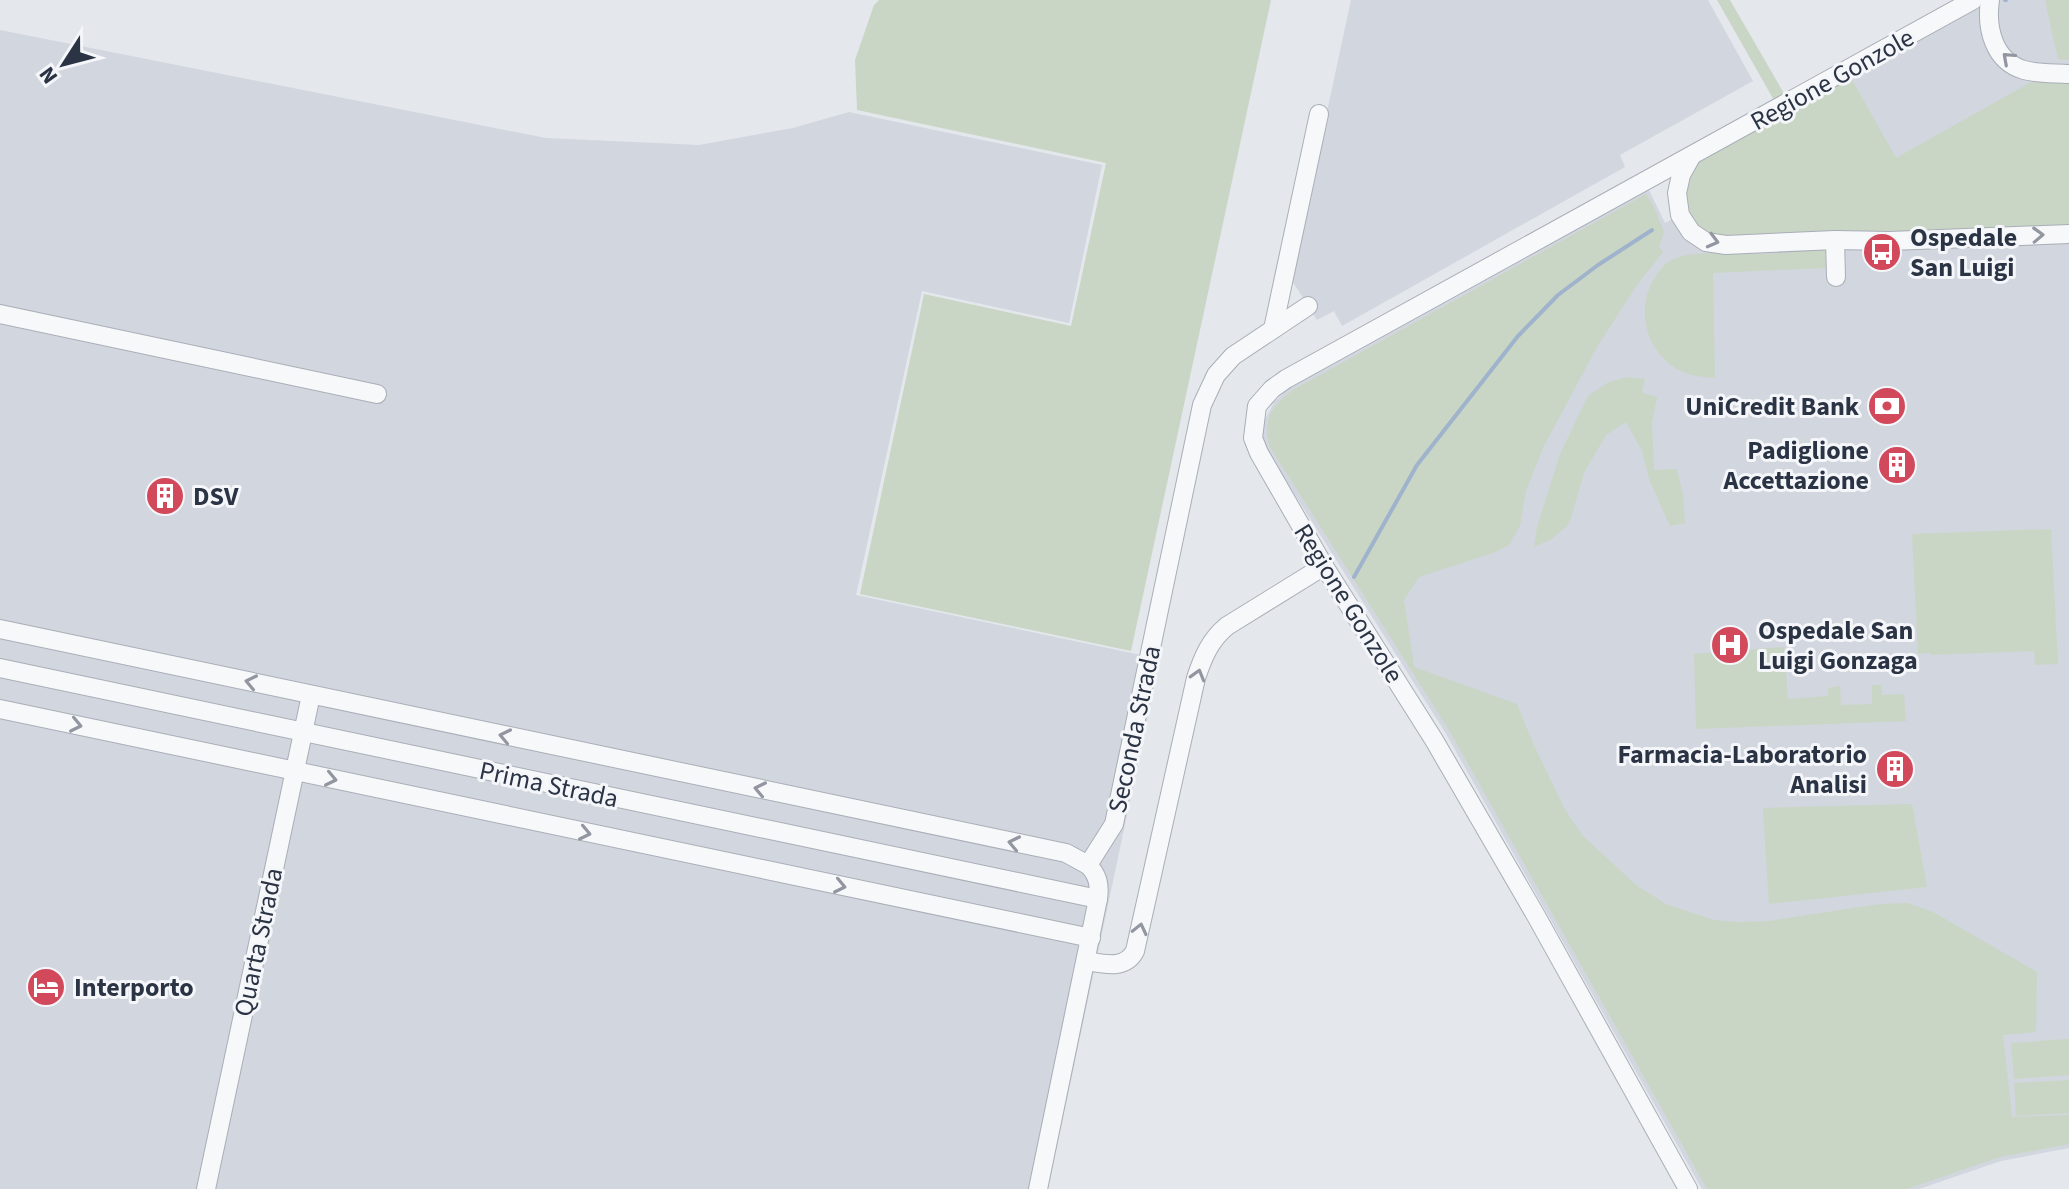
<svg xmlns="http://www.w3.org/2000/svg" width="2069" height="1189" font-family="'Source Sans 3',sans-serif">
  <style>
    .built { fill: #d2d6de }
    .green { fill: #c9d6c5 }
    .lines { fill: none; stroke-linecap: round; stroke-linejoin: round }
    .stream { stroke: #9fb4cc; stroke-width: 4 }
    .minor-casing { stroke: #a9aeb7; stroke-width: 20 }
    .minor { stroke: #f7f8fa; stroke-width: 18 }
    .oneway { stroke: #9196a0 }
    .labels { text-anchor: middle; stroke-width: 6; stroke-linejoin: round; paint-order: stroke }
    .street-label { font-size: 26px; fill: #2b3445; stroke: #f4f6f9 }
    .poi-label { font-size: 26px; font-weight: bold; fill: #2b3445; stroke: #f4f6f9; text-anchor: start }
  </style>
  <rect width="100%" height="100%" fill="#e4e7ec"/>
  <g class="built">
    <path d="M 1351,0 L 1708,0 L 1753,81 L 1620,155 L 1625,167 L 1342,326 L 1334,311 L 1317,320 L 1291,279 Z"/>
    <path d="M 1991,0 L 2069,0 L 2069,1148 L 2001,1161 L 1919,1189 L 1702,1189 L 1445,732 L 1266,449 L 1262,436 L 1264,421 L 1275,401 L 1291,387 L 1648,188 L 1665,223 L 1680,215 L 1700,160 L 1975,7 Z"/>
    <path d="M 0,30 L 546,138 L 699,145 L 793,128 L 849,112 L 1102,165 L 1069,323 L 922,291 L 856,595 L 1160,659 L 1048,1189 L 0,1189 Z"/>
  </g>
  <g class="green">
    <path d="M 879,0 L 1271,0 L 1131,651 L 860,594 L 924,294 L 1071,326 L 1106,163 L 857,110 L 855,60 L 874,5 Z"/>
    <path d="M 1717,0 L 1730,0 L 1786,97 L 1775,102 Z"/>
    <path d="M 2045,0 L 2069,0 L 2069,60 L 2058,59 Z"/>
    <path d="M 1850,76 L 1896,158 L 2033,81 L 2069,82 L 2069,226 L 1726,239 C 1698,233 1676,214 1687,183 C 1690,175 1696,167 1700,160 Z"/>
    <path d="M 1646,194 L 1654,207 L 1664,232 L 1659,247 L 1663,252 L 1637,285 L 1597,347 L 1543,448 L 1526,491 L 1520,526 L 1509,545 L 1493,553 L 1419,577 L 1404,600 L 1414,667 L 1517,704 L 1532,741 L 1564,808 L 1582,835 L 1636,885 L 1666,904 L 1714,920 L 1740,922 L 1769,921 L 1880,904 L 1908,903 L 1933,912 L 2037,972 L 2036,1032 L 2003,1035 L 2012,1117 L 2069,1115 L 2069,1144 L 2000,1157 L 1907,1189 L 1707,1189 L 1449,730 L 1270,447 C 1262,421 1271,406 1293,390 Z"/>
    <path d="M 1825,250 L 1826,268 L 1713,273 L 1715,378 C 1702,377 1690,376 1679,370 C 1646,352 1635,310 1654,279 C 1660,270 1666,261 1676,258 C 1695,250 1741,255 1763,254 C 1784,253 1804,251 1825,250 Z"/>
    <path d="M 1627,377 L 1645,379 L 1642,393 L 1657,397 L 1652,423 L 1654,470 L 1677,469 L 1683,495 L 1685,523 L 1670,526 L 1649,479 L 1642,451 L 1626,422 L 1606,435 L 1584,473 L 1571,518 L 1566,527 L 1550,540 L 1534,547 L 1537,527 L 1560,454 L 1588,396 L 1609,382 Z"/>
    <path d="M 2051,529 L 2058,664 L 2035,665 L 2034,651 L 1931,655 L 1930,653 L 1918,654 L 1912,534 Z"/>
    <path d="M 1784,647 L 1788,699 L 1828,696 L 1828,688 L 1840,686 L 1841,705 L 1872,704 L 1872,685 L 1881,685 L 1882,695 L 1904,694 L 1906,721 L 1696,729 L 1694,654 Z"/>
    <path d="M 1912,804 L 1927,887 L 1769,904 L 1763,808 Z"/>
    <path d="M 2069,1039 L 2069,1075 L 2014,1079 L 2011,1043 Z"/>
    <path d="M 2069,1080 L 2069,1113 L 2016,1116 L 2014,1083 Z"/>
  </g>
  <g class="lines">
    <g class="stream">
      <path d="M 2005,0 L 2006,0"/>
      <path d="M 1354,577 L 1417,465 L 1518,336 L 1558,295 L 1598,265 L 1652,230"/>
    </g>
    <defs>
      <g id="minor">
        <path d="M 1990,0 C 1986,27 1993,61 2024,70 C 2038,74 2054,73 2069,74"/>
        <path d="M 1691,157 L 1681,175 L 1677,193 L 1680,215 L 1691,232 L 1706,242 L 1726,245 L 1835,240 L 1890,241 L 2069,234"/>
        <path d="M 1835,240 L 1836,277"/>
        <path d="M 0,314 L 377,394"/>
        <path d="M 1273,329 L 1319,114"/>
        <path d="M 0,629 L 1066,853 L 1088,865"/>
        <path d="M 0,668 L 1098,899"/>
        <path d="M 0,709 L 1091,938"/>
        <path d="M 1086,961 C 1104,964 1125,970 1135,951 L 1196,678 C 1203,657 1210,640 1227,626 L 1324,566"/>
        <path d="M 206,1189 L 311,695"/>
        <path d="M 1038,1189 L 1098,899 C 1100,885 1098,875 1088,865 L 1114,824 L 1202,405 L 1216,375 L 1233,356 L 1308,306"/>
        <path d="M 1688,1189 L 1535,914 L 1434,740 L 1324,566 L 1259,453 L 1253,438 L 1257,406 L 1272,389 L 1286,379 L 1973,0"/>
      </g>
    </defs>
    <use href="#minor" class="minor-casing"/>
    <use href="#minor" class="minor"/>
  </g>
  <defs><path id="oneway-chevron" d="M-2-3.5L2.5 0L-2 3.5" fill="none" stroke-width="1.6" stroke-linecap="round" stroke-linejoin="round" transform="scale(2)"/></defs>
  <g class="oneway">
    <use href="#oneway-chevron" transform="translate(2008 58) rotate(-138)"/>
    <use href="#oneway-chevron" transform="translate(2038 235) rotate(-2)"/>
    <use href="#oneway-chevron" transform="translate(1713 241) rotate(15)"/>
    <use href="#oneway-chevron" transform="translate(1198 675) rotate(-74)"/>
    <use href="#oneway-chevron" transform="translate(251 682) rotate(-168)"/>
    <use href="#oneway-chevron" transform="translate(76 725) rotate(12)"/>
    <use href="#oneway-chevron" transform="translate(505 736) rotate(-168)"/>
    <use href="#oneway-chevron" transform="translate(331 779) rotate(12)"/>
    <use href="#oneway-chevron" transform="translate(760 789) rotate(-168)"/>
    <use href="#oneway-chevron" transform="translate(585 833) rotate(12)"/>
    <use href="#oneway-chevron" transform="translate(1014 843) rotate(-168)"/>
    <use href="#oneway-chevron" transform="translate(840 886) rotate(12)"/>
    <use href="#oneway-chevron" transform="translate(1140 929) rotate(-77)"/>
  </g>
  <defs>
    <symbol id="bus-disc" viewBox="-11 -11 22 22"><circle r="9.5" fill="#d1495b" stroke="#f4f6f9"/><path d="M-5-6H5V4H4V6H2V4H-2V6H-4V4H-5ZM-3.5-4V0h7V-4ZM-3.5 1.2v1.5H-2V1.2ZM2 1.2v1.5H3.5V1.2Z" fill="#fff"/></symbol>
    <symbol id="bank-disc" viewBox="-11 -11 22 22"><circle r="9.5" fill="#d1495b" stroke="#f4f6f9"/><path d="M-6-4H6V4H-6ZM0-2.3a2.3 2.3 0 1 0 0 4.6a2.3 2.3 0 1 0 0-4.6Z" fill="#fff"/></symbol>
    <symbol id="building-disc" viewBox="-11 -11 22 22"><circle r="9.5" fill="#d1495b" stroke="#f4f6f9"/><path d="M-4-6H4V6H1V3H-1V6H-4ZM-2.5-4.3h1.7v1.8h-1.7ZM.8-4.3h1.7v1.8H.8ZM-2.5-1h1.7V.8h-1.7ZM.8-1h1.7V.8H.8Z" fill="#fff"/></symbol>
    <symbol id="hospital-disc" viewBox="-11 -11 22 22"><circle r="9.5" fill="#d1495b" stroke="#f4f6f9"/><path d="M-5-5h3v3.5h4V-5h3V5h-3V1.5h-4V5h-3Z" fill="#fff"/></symbol>
    <symbol id="hotel-disc" viewBox="-11 -11 22 22"><circle r="9.5" fill="#d1495b" stroke="#f4f6f9"/><path d="M-6-4.5h1.5V1H6V5H4.5V3h-9V5H-6ZM-4 0a1.8 1.8 0 1 1 3.6 0ZM.5 0V-2.5h3Q6-2.5 6 0Z" fill="#fff"/></symbol>
  </defs>
  <g fill-rule="evenodd">
    <use href="#bus-disc" x="1860" y="230" width="44" height="44"/>
    <use href="#bank-disc" x="1865" y="384" width="44" height="44"/>
    <use href="#building-disc" x="1875" y="443" width="44" height="44"/>
    <use href="#building-disc" x="143" y="474" width="44" height="44"/>
    <use href="#hospital-disc" x="1708" y="623" width="44" height="44"/>
    <use href="#building-disc" x="1873" y="747" width="44" height="44"/>
    <use href="#hotel-disc" x="24" y="965" width="44" height="44"/>
  </g>
  <g class="labels">
    <g class="street-label">
      <text transform="translate(1832 79) rotate(-29)" y="9">Regione Gonzole</text>
      <text transform="translate(1349 603) rotate(58)" y="9">Regione Gonzole</text>
      <text transform="translate(1134 729) rotate(-78)" y="9">Seconda Strada</text>
      <text transform="translate(549 784) rotate(12)" y="9">Prima Strada</text>
      <text transform="translate(258 942) rotate(-78)" y="9">Quarta Strada</text>
    </g>
    <g class="poi-label">
      <text x="1910" y="246">Ospedale<tspan x="1910" dy="30">San Luigi</tspan></text>
      <text x="1859" y="415" text-anchor="end">UniCredit Bank</text>
      <text x="1869" y="459" text-anchor="end">Padiglione<tspan x="1869" dy="30">Accettazione</tspan></text>
      <text x="193" y="505">DSV</text>
      <text x="1758" y="639">Ospedale San<tspan x="1758" dy="30">Luigi Gonzaga</tspan></text>
      <text x="1867" y="763" text-anchor="end">Farmacia-Laboratorio<tspan x="1867" dy="30">Analisi</tspan></text>
      <text x="74" y="996">Interporto</text>
    </g>
  </g>
  <g transform="translate(64 64) rotate(234)" stroke="#f4f6f9" stroke-width="6" paint-order="stroke">
  <path d="M0-6L14 30L0 20L-14 30Z" fill="#2b3445"/>
  <text y="-12" font-size="22" font-weight="bold" text-anchor="middle" fill="#2b3445">N</text>
  </g>
</svg>
